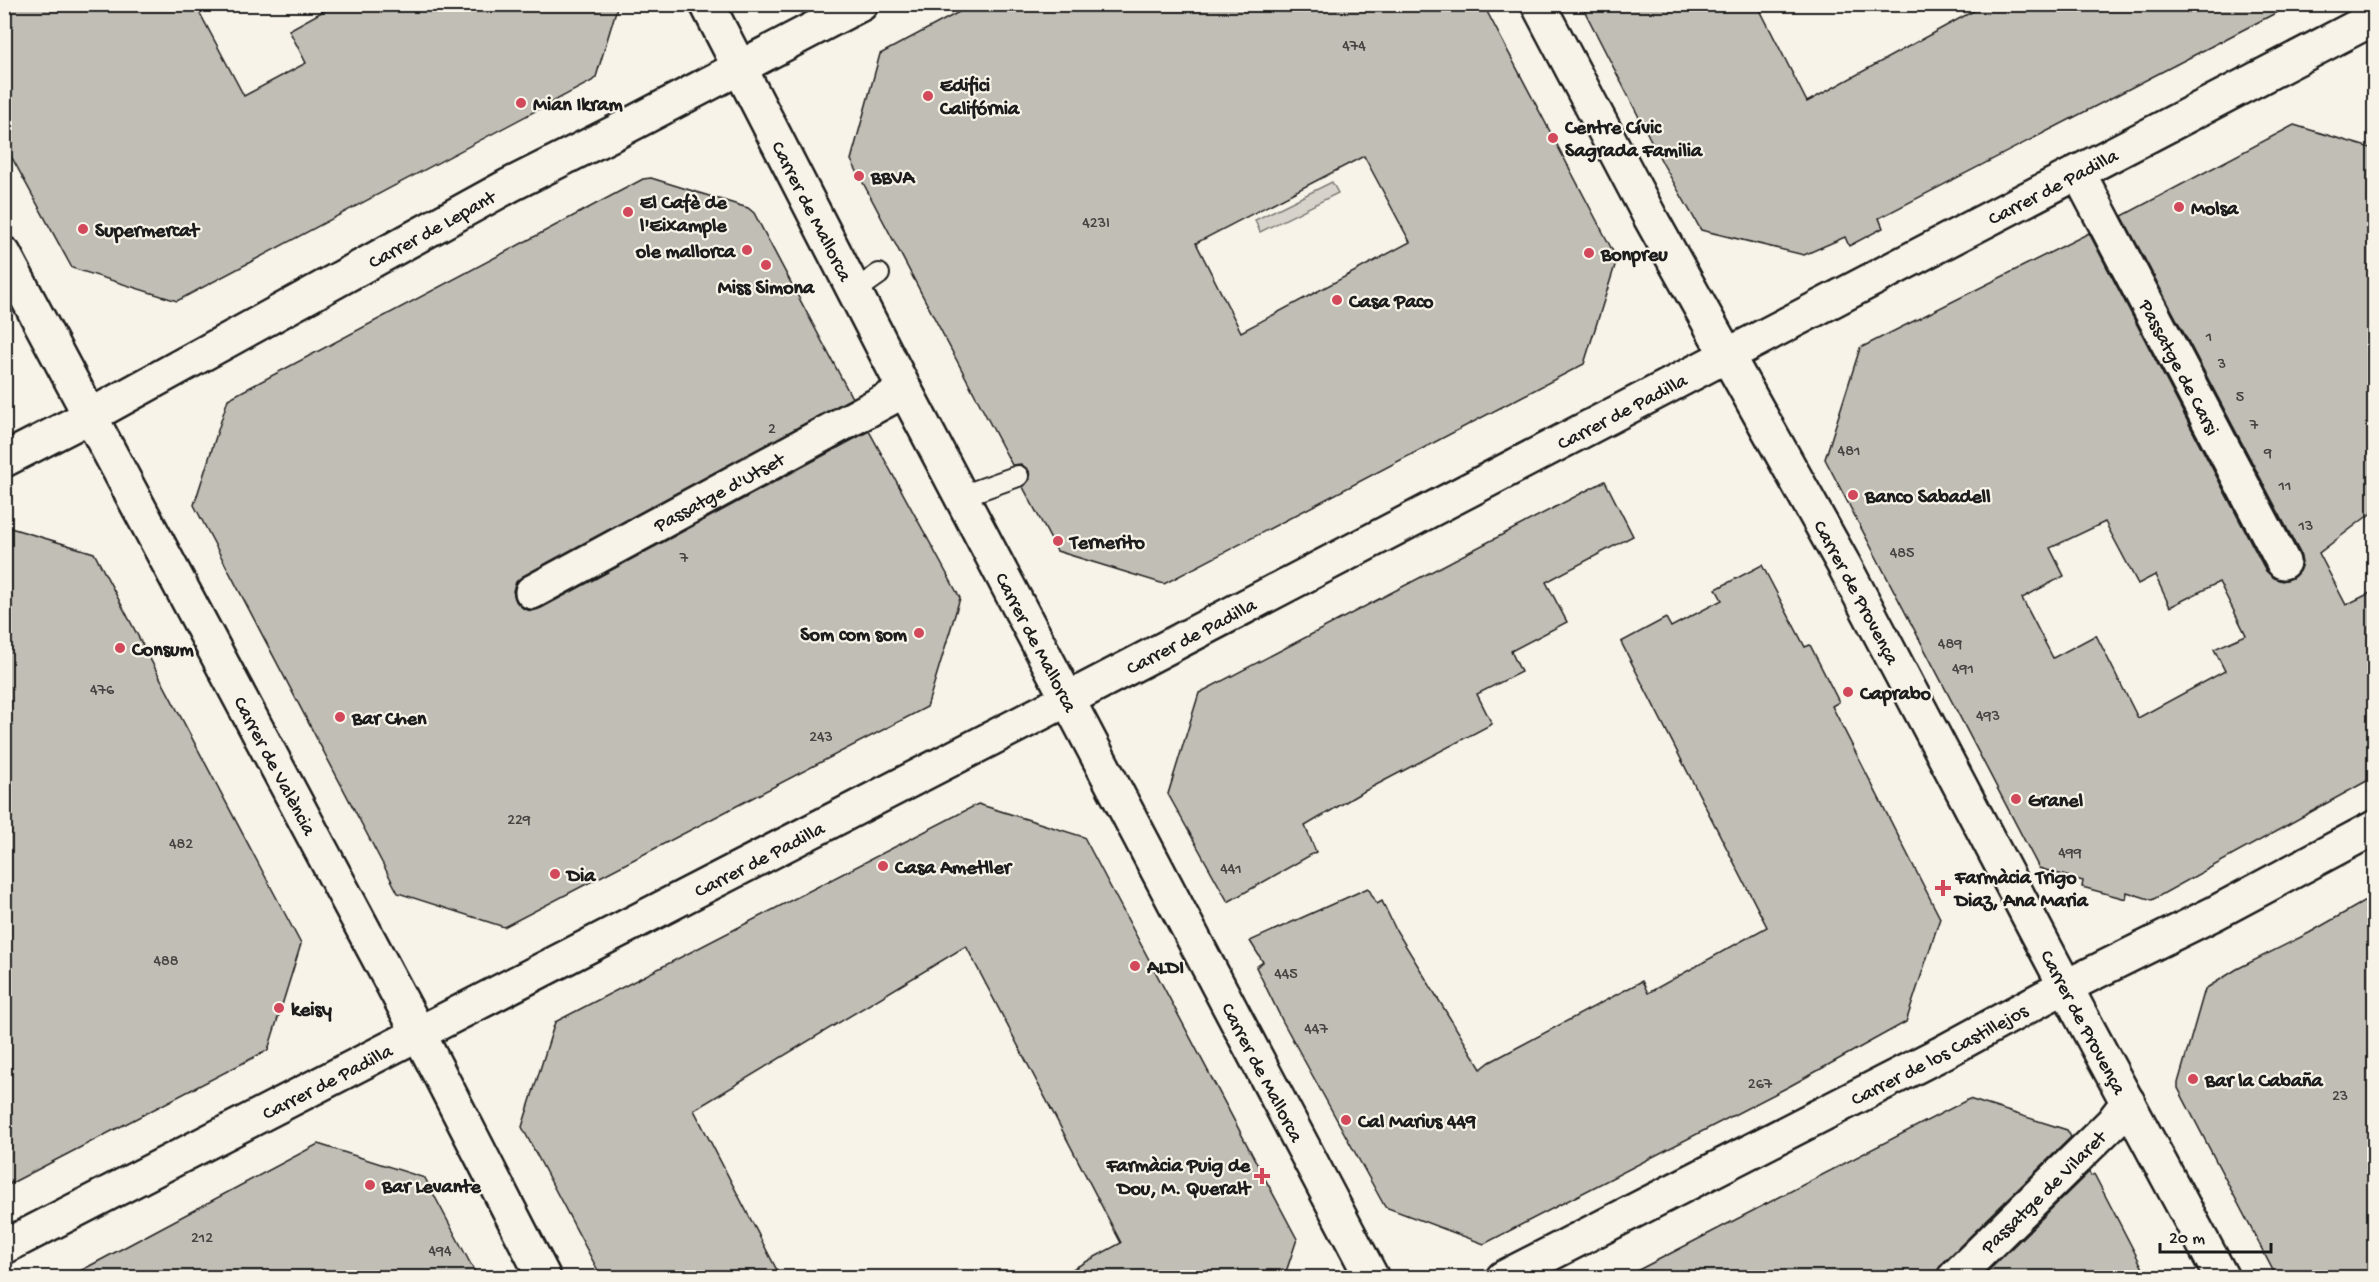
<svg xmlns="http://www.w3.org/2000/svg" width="2379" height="1282" font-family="'Gochi Hand',sans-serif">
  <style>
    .green { fill: #d7d3cb; stroke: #7a7874; stroke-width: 1.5 }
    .building { fill: #c0beb5; stroke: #1c1c1c; stroke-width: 1.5; fill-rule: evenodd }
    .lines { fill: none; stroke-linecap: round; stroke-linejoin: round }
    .lane-casing { stroke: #1c1c1c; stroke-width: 24 }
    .street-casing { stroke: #1c1c1c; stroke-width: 38 }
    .secondary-casing { stroke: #1c1c1c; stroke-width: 38 }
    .lane { stroke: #f7f3e8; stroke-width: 20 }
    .street { stroke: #f7f3e8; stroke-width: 33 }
    .secondary { stroke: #f7f3e8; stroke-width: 33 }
    .poi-dot { fill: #d1495b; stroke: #f7f3e8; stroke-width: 2 }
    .labels { text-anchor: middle; stroke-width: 4.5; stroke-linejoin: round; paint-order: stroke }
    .number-label { font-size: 16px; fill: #454442 }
    .poi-label { font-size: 20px; font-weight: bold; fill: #1c1c1c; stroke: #f7f3e8; text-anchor: start }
    .street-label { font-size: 20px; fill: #1c1c1c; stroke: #f7f3e8 }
  </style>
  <rect width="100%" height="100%" fill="#f7f3e8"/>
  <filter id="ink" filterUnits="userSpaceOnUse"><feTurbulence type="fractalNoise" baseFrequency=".0167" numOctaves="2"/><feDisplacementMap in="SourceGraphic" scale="12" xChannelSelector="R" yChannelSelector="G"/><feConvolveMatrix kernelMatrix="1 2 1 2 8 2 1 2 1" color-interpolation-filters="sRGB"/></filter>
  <g filter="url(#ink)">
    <path class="green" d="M 1332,182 L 1338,193 L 1260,232 L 1255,220 Z"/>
    <g class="building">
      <path d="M 4,4 L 195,4 L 244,96 L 306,63 L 289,30 L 336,4 L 618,4 L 596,77 L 592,81 L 177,301 L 72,268 L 4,143 Z"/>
      <path d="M 974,4 L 1483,4 L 1617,259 L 1584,364 L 1164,584 L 1057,551 L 1023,487 L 1030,479 L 1029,471 L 1021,464 L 1012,465 L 851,160 L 880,54 ZM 1364,156 L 1410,242 L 1241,332 L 1196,243 Z"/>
      <path d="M 1581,4 L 1757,4 L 1807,102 L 1986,4 L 2293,4 L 1879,218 L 1883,228 L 1849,246 L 1845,237 L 1804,255 L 1701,230 L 1663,164 Z"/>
      <path d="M 2294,125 L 2374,149 L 2374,511 L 2319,553 L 2346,605 L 2374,591 L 2374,777 L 2152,900 L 2127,892 L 2126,899 L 2082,887 L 2083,881 L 2039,868 L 1825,459 L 1860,348 L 2089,233 L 2266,571 L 2273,577 L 2282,581 L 2292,578 L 2299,571 L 2302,563 L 2300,553 L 2122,216 ZM 2105,522 L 2138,584 L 2155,575 L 2170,607 L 2219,582 L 2246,635 L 2214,649 L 2225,671 L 2138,718 L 2096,635 L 2053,658 L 2022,598 L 2064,576 L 2050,548 Z"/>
      <path d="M 651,178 L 748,208 L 754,213 L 852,398 L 523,576 L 516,582 L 513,591 L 516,601 L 523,608 L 531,611 L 541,608 L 869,431 L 960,598 L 927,707 L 504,927 L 398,893 L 194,505 L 228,399 L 643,179 Z"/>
      <path d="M 1605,481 L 1633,536 L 1546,582 L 1567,622 L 1511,651 L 1521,672 L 1477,694 L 1492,724 L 1359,794 L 1305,826 L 1316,852 L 1228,902 L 1168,794 L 1199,693 Z"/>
      <path d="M 4,526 L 94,553 L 301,944 L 268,1050 L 4,1187 Z"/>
      <path d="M 1762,565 L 1805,647 L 1810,645 L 1839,702 L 1832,706 L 1940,918 L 1906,1022 L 1790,1086 L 1484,1244 L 1385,1207 L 1283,1022 L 1256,967 L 1263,962 L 1250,941 L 1368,888 L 1377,904 L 1382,901 L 1396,930 L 1481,1069 L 1490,1062 L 1642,981 L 1648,993 L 1767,927 L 1621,642 L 1666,618 L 1671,627 L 1722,600 L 1716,589 Z"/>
      <path d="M 978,804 L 1084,837 L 1297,1239 L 1284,1278 L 1056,1278 L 1121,1243 L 966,946 L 694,1110 L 781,1278 L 602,1278 L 522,1127 L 555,1022 Z"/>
      <path d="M 2374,896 L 2374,1278 L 2277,1278 L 2178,1088 L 2178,1083 L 2205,989 L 2237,969 L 2309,933 Z"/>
      <path d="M 1969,1099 L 2067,1130 L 2071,1137 L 1941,1265 L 1936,1278 L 1623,1278 Z"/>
      <path d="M 318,1144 L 425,1178 L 478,1278 L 67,1278 Z"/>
      <path d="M 2089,1172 L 2091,1176 L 2094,1174 L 2148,1278 L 1981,1278 Z"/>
    </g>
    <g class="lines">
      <defs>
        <g id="lane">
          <path d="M 855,291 L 879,274"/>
          <path d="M 962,496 L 1018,476"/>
        </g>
        <g id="street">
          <path id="s1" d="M 1538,4 L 1650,217 L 1845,567 L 2080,1014 L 2222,1278"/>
          <path id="s2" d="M 2078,172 L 2283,562"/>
          <path id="s3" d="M 532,592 L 905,390"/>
          <path id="s4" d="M 1503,1278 L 1940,1054 L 2045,997 L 2215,913 L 2374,828"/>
          <path id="s5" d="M 1954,1278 L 2112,1123 L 2128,1102"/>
        </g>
        <g id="secondary">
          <path id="s6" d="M 707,4 L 905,390 L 1372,1278"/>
          <path id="s7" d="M 4,254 L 419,1034 L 544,1278"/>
          <path id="s8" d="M 4,460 L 90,416 L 510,185 L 616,132 L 861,4"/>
          <path id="s9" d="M 4,1247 L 1068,699 L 2374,18"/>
        </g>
      </defs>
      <use href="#lane" class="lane-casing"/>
      <use href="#street" class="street-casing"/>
      <use href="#secondary" class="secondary-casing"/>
      <use href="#lane" class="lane"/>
      <use href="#street" class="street"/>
      <use href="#secondary" class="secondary"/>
    </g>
  </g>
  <g class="poi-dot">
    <circle cx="928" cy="96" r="6"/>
    <circle cx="521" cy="103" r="6"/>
    <circle cx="1553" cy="138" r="6"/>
    <circle cx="859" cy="176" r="6"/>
    <circle cx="2179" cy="207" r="6"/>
    <circle cx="628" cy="212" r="6"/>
    <circle cx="83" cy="229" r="6"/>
    <circle cx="747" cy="250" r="6"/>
    <circle cx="1589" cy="253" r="6"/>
    <circle cx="766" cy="265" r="6"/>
    <circle cx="1337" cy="300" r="6"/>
    <circle cx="1853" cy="495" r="6"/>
    <circle cx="1058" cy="541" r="6"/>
    <circle cx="919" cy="633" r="6"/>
    <circle cx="120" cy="648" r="6"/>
    <circle cx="1848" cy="692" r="6"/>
    <circle cx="340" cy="717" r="6"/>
    <circle cx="2016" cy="799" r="6"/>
    <circle cx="883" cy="866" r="6"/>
    <circle cx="555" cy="874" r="6"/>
    <path d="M1940 879h6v6h6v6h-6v6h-6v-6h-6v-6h6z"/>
    <circle cx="1135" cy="966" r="6"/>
    <circle cx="279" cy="1008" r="6"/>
    <circle cx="2193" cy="1079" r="6"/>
    <circle cx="1346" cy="1120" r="6"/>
    <path d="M1259 1167h6v6h6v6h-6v6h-6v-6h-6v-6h6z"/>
    <circle cx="370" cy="1185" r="6"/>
  </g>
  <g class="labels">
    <g class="number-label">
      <text x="1354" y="50">474</text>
      <text x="1096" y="227">423I</text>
      <text x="2209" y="341">1</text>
      <text x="2222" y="368">3</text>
      <text x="2240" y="401">5</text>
      <text x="2254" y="429">7</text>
      <text x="772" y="433">2</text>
      <text x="1849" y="455">481</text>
      <text x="2268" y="457">9</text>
      <text x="2285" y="490">11</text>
      <text x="2306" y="530">13</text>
      <text x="1902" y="557">485</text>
      <text x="684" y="562">7</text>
      <text x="1950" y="648">489</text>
      <text x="1963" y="673">491</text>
      <text x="102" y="694">476</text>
      <text x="1988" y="720">493</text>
      <text x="821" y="741">243</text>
      <text x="519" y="824">229</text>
      <text x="181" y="848">482</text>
      <text x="2070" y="857">499</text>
      <text x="1231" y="873">441</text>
      <text x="166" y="965">488</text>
      <text x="1286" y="978">445</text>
      <text x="1316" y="1033">447</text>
      <text x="1760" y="1088">267</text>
      <text x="2340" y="1100">23</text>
      <text x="202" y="1242">212</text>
      <text x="440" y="1255">494</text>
    </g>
    <g class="poi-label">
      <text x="940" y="91">Edifici<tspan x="940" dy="23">Califórnia</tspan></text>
      <text x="533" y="110">Mian Ikram</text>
      <text x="1565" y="133">Centre Cívic<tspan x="1565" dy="23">Sagrada Familia</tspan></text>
      <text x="871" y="183">BBVA</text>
      <text x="640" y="208">El Cafè de<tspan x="640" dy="23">l'Eixample</tspan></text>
      <text x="2191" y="214">Molsa</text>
      <text x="95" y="236">Supermercat</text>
      <text x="735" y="257" text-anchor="end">ole mallorca</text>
      <text x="1601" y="260">Bonpreu</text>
      <text x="766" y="293" text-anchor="middle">Miss Simona</text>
      <text x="1349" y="307">Casa Paco</text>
      <text x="1865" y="502">Banco Sabadell</text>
      <text x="1070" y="548">Ternerito</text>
      <text x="907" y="640" text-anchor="end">Som com som</text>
      <text x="132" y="655">Consum</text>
      <text x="1860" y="699">Caprabo</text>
      <text x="352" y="724">Bar Chen</text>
      <text x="2028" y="806">Granel</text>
      <text x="895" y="873">Casa Ametller</text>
      <text x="567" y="881">Dia</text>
      <text x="1955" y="883">Farmàcia Trigo<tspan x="1955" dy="23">Diaz, Ana Maria</tspan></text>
      <text x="1147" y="973">ALDI</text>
      <text x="291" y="1015">keisy</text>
      <text x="2205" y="1086">Bar la Cabaña</text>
      <text x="1358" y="1127">Cal Marius 449</text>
      <text x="1250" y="1171" text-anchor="end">Farmàcia Puig de<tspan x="1250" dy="23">Dou, M. Queralt</tspan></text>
      <text x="382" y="1192">Bar Levante</text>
    </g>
    <g class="street-label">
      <text dy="7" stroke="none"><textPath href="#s9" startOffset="2307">Carrer de Padilla</textPath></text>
      <text dy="7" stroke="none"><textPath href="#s6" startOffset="232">Carrer de Mallorca</textPath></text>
      <text dy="7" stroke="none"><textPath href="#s8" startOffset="486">Carrer de Lepant</textPath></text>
      <text dy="7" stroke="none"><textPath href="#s2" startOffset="220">Passatge de Carsi</textPath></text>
      <text dy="7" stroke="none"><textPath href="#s9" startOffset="1821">Carrer de Padilla</textPath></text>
      <text dy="7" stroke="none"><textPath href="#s3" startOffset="212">Passatge d'Utset</textPath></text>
      <text dy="7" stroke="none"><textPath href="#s1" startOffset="669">Carrer de Provença</textPath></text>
      <text dy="7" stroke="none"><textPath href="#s9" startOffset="1335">Carrer de Padilla</textPath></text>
      <text dy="7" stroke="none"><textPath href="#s6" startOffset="718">Carrer de Mallorca</textPath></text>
      <text dy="7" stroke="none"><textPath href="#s7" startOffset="579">Carrer de València</textPath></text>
      <text dy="7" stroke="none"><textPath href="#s9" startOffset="849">Carrer de Padilla</textPath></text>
      <text dy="7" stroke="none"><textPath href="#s1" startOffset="1155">Carrer de Provença</textPath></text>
      <text dy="7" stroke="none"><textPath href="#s4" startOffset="490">Carrer de los Castillejos</textPath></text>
      <text dy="7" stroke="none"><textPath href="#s6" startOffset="1204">Carrer de Mallorca</textPath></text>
      <text dy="7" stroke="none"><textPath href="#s9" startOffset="363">Carrer de Padilla</textPath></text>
      <text dy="7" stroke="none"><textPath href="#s5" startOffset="124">Passatge de Vilaret</textPath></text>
    </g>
  </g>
  <rect width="2379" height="1282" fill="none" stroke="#f7f3e8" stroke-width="24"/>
  <rect x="12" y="12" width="2355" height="1258" fill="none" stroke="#1c1c1c" stroke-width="2" filter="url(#ink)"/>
  <path d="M2160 1243v9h111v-9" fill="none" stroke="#1c1c1c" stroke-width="3"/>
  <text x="2169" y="1243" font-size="18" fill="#1c1c1c" stroke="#f7f3e8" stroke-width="4.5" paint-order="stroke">20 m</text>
</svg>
